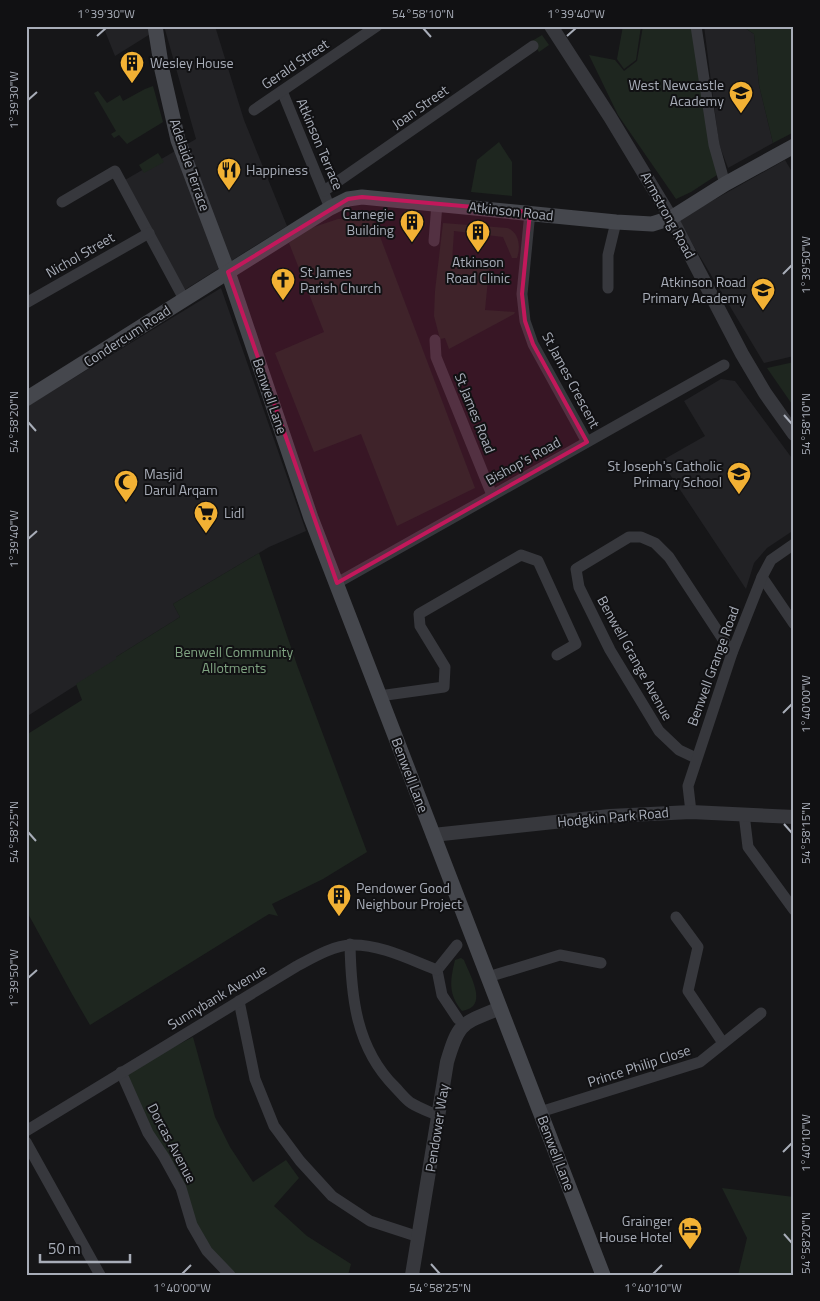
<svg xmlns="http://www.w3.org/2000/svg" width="820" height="1301" font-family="'Titillium Web',sans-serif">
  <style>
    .built { fill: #222225 }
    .green { fill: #1e261f }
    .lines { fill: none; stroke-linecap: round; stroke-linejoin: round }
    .minor { stroke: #37383d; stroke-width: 11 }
    .tertiary { stroke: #37383d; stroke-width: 14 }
    .secondary { stroke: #45474d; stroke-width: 15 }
    .marked { fill: #c2185b; fill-opacity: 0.2; stroke: #c2185b; stroke-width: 4; stroke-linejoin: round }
    .ticks { fill: none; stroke: #a8adb8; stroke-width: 2 }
    .labels { text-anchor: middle; stroke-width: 4; stroke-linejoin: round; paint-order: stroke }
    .poi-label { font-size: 14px; fill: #a8adb8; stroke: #111113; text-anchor: start }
    .street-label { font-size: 14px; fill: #a8adb8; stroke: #111113 }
    .park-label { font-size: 14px; fill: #7fa381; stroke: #111113 }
    .neatline { fill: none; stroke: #a8adb8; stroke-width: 2 }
    .ticks-label { font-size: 12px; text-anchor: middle; fill: #a8adb8 }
  </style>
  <rect width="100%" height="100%" fill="#161618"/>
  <g class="built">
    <path d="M 103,26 L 163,26 L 115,56 Z"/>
    <path d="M 164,26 L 215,26 L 244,120 L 287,226 L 178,294 L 118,184 L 196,139 Z"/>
    <path d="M 704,26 L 742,26 L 754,34 L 759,85 L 773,143 L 728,168 L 719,144 Z"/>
    <path d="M 785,160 L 794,175 L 794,356 L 764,363 L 678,220 Z"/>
    <path d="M 221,288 L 306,531 L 269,547 L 173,604 L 180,617 L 116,657 L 117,659 L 26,717 L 26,407 Z"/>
    <path d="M 721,379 L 735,381 L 794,461 L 794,530 L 767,548 L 754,563 L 746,589 L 661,461 L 705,436 L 684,401 Z"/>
  </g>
  <g class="green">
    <path d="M 623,26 L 641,26 L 636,60 L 624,69 L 617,59 Z"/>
    <path d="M 643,26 L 693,26 L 717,175 L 691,192 L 676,199 L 618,115 L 589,55 L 615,60 L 624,71 L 637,61 Z"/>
    <path d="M 742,26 L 794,26 L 794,132 L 773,143 L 759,85 L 754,34 Z"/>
    <path d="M 542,35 L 549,45 L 539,52 L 532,41 Z"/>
    <path d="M 153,86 L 163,122 L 127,144 L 119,135 L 114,138 L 111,134 L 116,131 L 94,93 L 98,91 L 107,103 L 120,95 L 123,101 L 145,89 Z"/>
    <path d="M 499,142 L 512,162 L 512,196 L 471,192 L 477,160 Z"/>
    <path d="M 158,153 L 164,162 L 144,173 L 139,165 Z"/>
    <path d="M 373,218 L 475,488 L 397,526 L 361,434 L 314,452 L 275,353 L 324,332 L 289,243 L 308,229 L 338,219 Z"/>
    <path d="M 443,223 L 507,228 C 519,232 521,247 517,258 L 512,258 L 503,237 L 454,231 L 452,262 L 492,265 L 492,269 L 489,269 L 485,310 L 515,312 L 514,314 L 449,349 L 445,338 L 440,339 L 434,316 L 435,291 Z"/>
    <path d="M 794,362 L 794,407 L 767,368 Z"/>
    <path d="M 259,553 L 297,665 L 367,852 L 323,879 L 272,904 L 278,916 L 269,914 L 90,1025 L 72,994 L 26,910 L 26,735 L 82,700 L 76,684 L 116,659 L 116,657 L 180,617 L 173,604 Z"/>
    <path d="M 461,958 L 464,960 C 468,971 483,996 473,1006 C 470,1009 466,1010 462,1011 C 448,994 450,981 455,960 Z"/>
    <path d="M 193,1037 L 215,1117 L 230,1147 L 253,1182 L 286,1160 L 299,1178 L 274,1206 L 307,1236 L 351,1264 L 348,1275 L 220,1275 L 227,1268 L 209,1251 L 151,1131 L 124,1072 Z"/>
    <path d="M 722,1188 L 794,1197 L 794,1275 L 738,1275 L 747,1238 Z"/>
  </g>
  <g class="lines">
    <g class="minor">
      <path d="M 696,26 L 714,145 L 725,184"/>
      <path d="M 282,91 L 330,208"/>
      <path d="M 254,110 L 377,26"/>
      <path d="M 324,191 L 533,46"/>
      <path d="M 62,202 L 115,171 L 184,299"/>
      <path d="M 530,212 L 522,294 L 525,321 L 533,344 L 587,442"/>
      <path d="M 434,241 L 437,204"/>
      <path d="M 608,288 L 608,255 L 616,222"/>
      <path d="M 26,303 L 149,233"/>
      <path d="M 435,340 L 436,357 L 492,495"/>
      <path d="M 762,577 L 794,624"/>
      <path d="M 337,583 L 724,365"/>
      <path d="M 379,696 L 444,687 L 445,667 L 420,626 L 419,614 L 521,555 L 538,561 L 576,644 L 557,655"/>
      <path d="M 696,758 L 679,750 L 659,731 L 610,650 L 579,587 L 576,569 L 629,537 L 641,537 L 655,543 L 669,557 L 732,653"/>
      <path d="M 691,812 L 688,786 L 732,653 L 762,577 L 771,560 L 794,544"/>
      <path d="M 744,814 L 748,847 L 794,910"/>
      <path d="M 676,917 L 698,947 L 688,991 L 723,1043"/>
      <path d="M 350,944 C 351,997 356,1048 395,1087 C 400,1092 405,1099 411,1103 C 419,1108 430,1112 439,1116"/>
      <path d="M 457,945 L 437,970 L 442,995 L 458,1019"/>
      <path d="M 488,977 L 560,955 L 601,963"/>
      <path d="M 239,1001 L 255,1079 L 274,1126 L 300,1161 L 332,1196 L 370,1221 L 419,1237"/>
      <path d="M 121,1072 L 148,1133 L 164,1157 L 181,1188 L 192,1225 L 207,1251 L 230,1275"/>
      <path d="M 540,1112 L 700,1062 L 761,1013"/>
      <path d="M 26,1131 L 297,966 C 312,958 334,945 351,945 C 380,944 411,960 437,970"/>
      <path d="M 26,1142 L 100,1275"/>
    </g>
    <g class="tertiary">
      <path d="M 551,26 L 610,117 L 671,218 L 742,354 L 765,393 L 794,434"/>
      <path d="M 433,835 L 610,816 L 691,812 L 794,817"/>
      <path d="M 412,1275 L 447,1062 C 459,1021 462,1024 500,1008"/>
    </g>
    <g class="secondary">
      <path d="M 155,26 L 162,70 L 178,140 L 228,272 L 311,518 L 603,1275"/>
      <path d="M 26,399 L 330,208 L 348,199 L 362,197 L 616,222 L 652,224 L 671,218 L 725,184 L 794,146"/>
    </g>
  </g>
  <path class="marked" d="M 362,197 L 530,212 L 522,294 L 525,321 L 533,344 L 587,442 L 337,583 L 228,272 L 348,199 Z"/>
  <path class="ticks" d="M 423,28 L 431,37M 97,36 L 106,28M 567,36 L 576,28M 28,100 L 37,92M 783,274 L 792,265M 784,415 L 792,424M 28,422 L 36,431M 28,539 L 37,531M 783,713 L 792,704M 784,824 L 792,833M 28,832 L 36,841M 28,978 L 37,970M 783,1152 L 792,1143M 784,1234 L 792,1243M 431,1264 L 440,1274M 182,1274 L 191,1265M 653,1274 L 662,1265"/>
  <defs>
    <symbol id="building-pin" viewBox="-11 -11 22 30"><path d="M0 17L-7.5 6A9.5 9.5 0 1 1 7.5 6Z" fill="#f2b134" stroke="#111113"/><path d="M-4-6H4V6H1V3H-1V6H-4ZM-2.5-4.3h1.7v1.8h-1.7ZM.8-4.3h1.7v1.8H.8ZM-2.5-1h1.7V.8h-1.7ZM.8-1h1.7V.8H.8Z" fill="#111"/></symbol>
    <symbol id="school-pin" viewBox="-11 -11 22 30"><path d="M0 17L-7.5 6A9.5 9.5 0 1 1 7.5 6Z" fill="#f2b134" stroke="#111113"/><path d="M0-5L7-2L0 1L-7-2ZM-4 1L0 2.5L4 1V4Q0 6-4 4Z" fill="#111"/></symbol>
    <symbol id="restaurant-pin" viewBox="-11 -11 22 30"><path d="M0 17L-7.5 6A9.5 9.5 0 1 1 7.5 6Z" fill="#f2b134" stroke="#111113"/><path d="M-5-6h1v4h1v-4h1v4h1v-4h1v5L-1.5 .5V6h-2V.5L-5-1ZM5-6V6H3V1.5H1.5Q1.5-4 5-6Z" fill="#111"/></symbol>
    <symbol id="church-pin" viewBox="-11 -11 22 30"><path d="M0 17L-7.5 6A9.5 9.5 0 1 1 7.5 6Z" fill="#f2b134" stroke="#111113"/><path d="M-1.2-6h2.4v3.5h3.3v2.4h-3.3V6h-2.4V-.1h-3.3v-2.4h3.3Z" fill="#111"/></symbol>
    <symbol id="mosque-pin" viewBox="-11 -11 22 30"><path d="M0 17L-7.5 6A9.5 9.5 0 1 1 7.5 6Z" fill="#f2b134" stroke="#111113"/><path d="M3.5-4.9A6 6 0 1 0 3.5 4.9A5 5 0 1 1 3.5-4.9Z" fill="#111"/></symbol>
    <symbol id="supermarket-pin" viewBox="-11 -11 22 30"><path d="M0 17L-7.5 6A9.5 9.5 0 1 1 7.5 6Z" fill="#f2b134" stroke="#111113"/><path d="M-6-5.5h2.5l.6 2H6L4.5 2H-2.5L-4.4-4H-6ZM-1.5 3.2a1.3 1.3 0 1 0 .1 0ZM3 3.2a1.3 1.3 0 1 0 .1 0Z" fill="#111"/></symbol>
    <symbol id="hotel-pin" viewBox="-11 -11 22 30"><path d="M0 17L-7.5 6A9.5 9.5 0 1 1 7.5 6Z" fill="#f2b134" stroke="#111113"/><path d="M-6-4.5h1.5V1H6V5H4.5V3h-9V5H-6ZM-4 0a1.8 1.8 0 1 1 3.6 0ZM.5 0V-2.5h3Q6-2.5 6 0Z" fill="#111"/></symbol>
  </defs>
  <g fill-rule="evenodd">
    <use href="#building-pin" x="118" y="49" width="28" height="38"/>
    <use href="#school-pin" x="727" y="79" width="28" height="38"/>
    <use href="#restaurant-pin" x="215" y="156" width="28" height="38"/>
    <use href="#building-pin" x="398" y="208" width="28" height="38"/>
    <use href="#building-pin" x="464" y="218" width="28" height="38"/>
    <use href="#church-pin" x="269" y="266" width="28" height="38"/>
    <use href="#school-pin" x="749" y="276" width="28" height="38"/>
    <use href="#school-pin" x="725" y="460" width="28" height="38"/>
    <use href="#mosque-pin" x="112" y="468" width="28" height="38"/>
    <use href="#supermarket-pin" x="192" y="499" width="28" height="38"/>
    <use href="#building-pin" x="325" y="882" width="28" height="38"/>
    <use href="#hotel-pin" x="676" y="1215" width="28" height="38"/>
  </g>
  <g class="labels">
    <g class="poi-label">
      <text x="150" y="68">Wesley House</text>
      <text x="724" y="90" text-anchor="end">West Newcastle<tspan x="724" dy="16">Academy</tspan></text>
      <text x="246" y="175">Happiness</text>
      <text x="394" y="219" text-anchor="end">Carnegie<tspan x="394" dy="16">Building</tspan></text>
      <text x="478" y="267" text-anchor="middle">Atkinson<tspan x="478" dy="16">Road Clinic</tspan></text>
      <text x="300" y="277">St James<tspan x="300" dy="16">Parish Church</tspan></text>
      <text x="746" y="287" text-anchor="end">Atkinson Road<tspan x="746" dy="16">Primary Academy</tspan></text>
      <text x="722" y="471" text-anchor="end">St Joseph's Catholic<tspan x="722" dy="16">Primary School</tspan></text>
      <text x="144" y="479">Masjid<tspan x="144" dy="16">Darul Arqam</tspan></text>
      <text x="224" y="518">Lidl</text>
      <text x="356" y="893">Pendower Good<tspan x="356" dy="16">Neighbour Project</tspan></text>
      <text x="672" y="1226" text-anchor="end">Grainger<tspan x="672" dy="16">House Hotel</tspan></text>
    </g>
    <g class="street-label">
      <text transform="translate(295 64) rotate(-34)" y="5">Gerald Street</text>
      <text transform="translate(420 107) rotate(-35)" y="5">Joan Street</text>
      <text transform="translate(320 144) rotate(67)" y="5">Atkinson Terrace</text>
      <text transform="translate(190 165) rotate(71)" y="5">Adelaide Terrace</text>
      <text transform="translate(511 211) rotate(6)" y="5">Atkinson Road</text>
      <text transform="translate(668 215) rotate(61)" y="5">Armstrong Road</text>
      <text transform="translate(80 255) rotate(-30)" y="5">Nichol Street</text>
      <text transform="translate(127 336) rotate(-33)" y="5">Condercum Road</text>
      <text transform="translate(571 380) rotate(62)" y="5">St James Crescent</text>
      <text transform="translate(270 396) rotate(71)" y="5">Benwell Lane</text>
      <text transform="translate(475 413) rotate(68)" y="5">St James Road</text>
      <text transform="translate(523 461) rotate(-29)" y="5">Bishop's Road</text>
      <text transform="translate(635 658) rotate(61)" y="5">Benwell Grange Avenue</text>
      <text transform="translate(713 666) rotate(-70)" y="5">Benwell Grange Road</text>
      <text transform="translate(410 775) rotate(69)" y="5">Benwell Lane</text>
      <text transform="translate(613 817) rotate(-5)" y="5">Hodgkin Park Road</text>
      <text transform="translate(217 997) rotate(-31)" y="5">Sunnybank Avenue</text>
      <text transform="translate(639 1066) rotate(-18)" y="5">Prince Philip Close</text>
      <text transform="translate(437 1128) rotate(-81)" y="5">Pendower Way</text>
      <text transform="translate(172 1143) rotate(62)" y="5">Dorcas Avenue</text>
      <text transform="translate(556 1153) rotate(69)" y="5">Benwell Lane</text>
    </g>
    <g class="park-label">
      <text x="234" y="657">Benwell Community<tspan x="234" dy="16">Allotments</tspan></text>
    </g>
  </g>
  <rect width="820" height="1301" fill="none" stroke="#111113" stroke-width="55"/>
  <path d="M40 1254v8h90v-8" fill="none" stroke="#a8adb8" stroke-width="2.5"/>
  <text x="48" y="1254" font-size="15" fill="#a8adb8" stroke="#111113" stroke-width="4" paint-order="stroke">50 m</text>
  <rect x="28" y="28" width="764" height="1246" class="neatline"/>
  <g class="ticks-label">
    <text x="106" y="18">1°39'30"W</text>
    <text x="423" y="18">54°58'10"N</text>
    <text x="576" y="18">1°39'40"W</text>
    <text transform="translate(14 100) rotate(-90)" y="4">1°39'30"W</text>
    <text transform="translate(806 265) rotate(-90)" y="4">1°39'50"W</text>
    <text transform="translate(14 422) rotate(-90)" y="4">54°58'20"N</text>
    <text transform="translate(806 424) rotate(-90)" y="4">54°58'10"N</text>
    <text transform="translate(14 539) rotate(-90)" y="4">1°39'40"W</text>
    <text transform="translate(806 704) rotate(-90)" y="4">1°40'00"W</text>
    <text transform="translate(14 832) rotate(-90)" y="4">54°58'25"N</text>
    <text transform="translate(806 833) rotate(-90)" y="4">54°58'15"N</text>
    <text transform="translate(14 978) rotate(-90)" y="4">1°39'50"W</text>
    <text transform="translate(806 1143) rotate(-90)" y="4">1°40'10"W</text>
    <text transform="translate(806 1243) rotate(-90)" y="4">54°58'20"N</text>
    <text x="182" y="1292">1°40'00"W</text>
    <text x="440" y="1292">54°58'25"N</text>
    <text x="653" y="1292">1°40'10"W</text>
  </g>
</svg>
